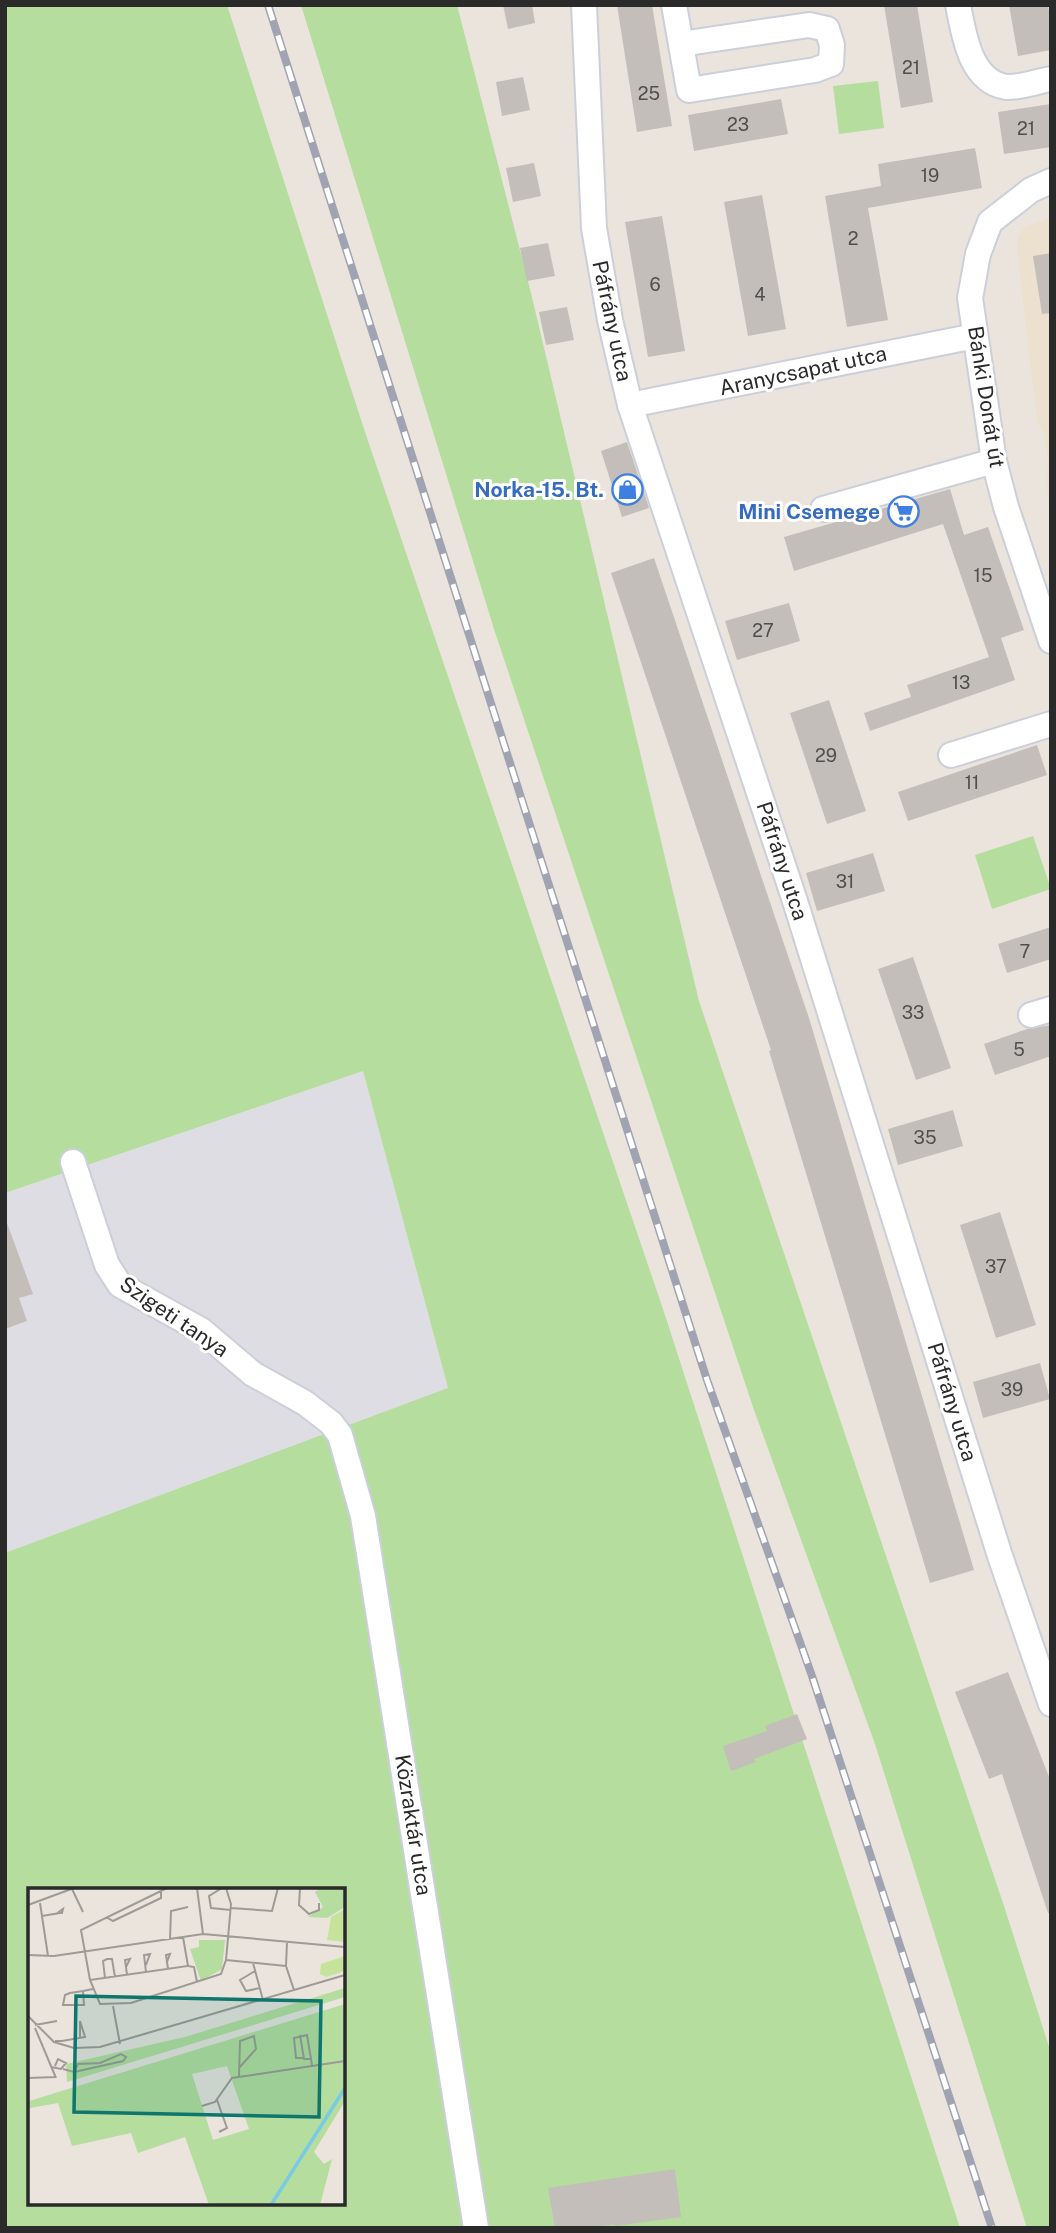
<svg xmlns="http://www.w3.org/2000/svg" width="1056" height="2233" font-family="'Public Sans',sans-serif">
  <style>
    .industrial { fill: #dfdde4 }
    .education { fill: #ebe1ce }
    .green { fill: #b5dd9e; fill-rule: evenodd }
    .building { fill: #c3beb9 }
    .lines { fill: none; stroke-linecap: round; stroke-linejoin: round }
    .minor-casing { stroke: #cbcfda; stroke-width: 28 }
    .minor { stroke: #fff; stroke-width: 24 }
    .rail-casing { stroke: #a0a3b2; stroke-width: 8 }
    .rail { stroke: #fff; stroke-width: 5; stroke-dasharray: 16; stroke-linecap: butt }
    .labels { text-anchor: middle; stroke-width: 6; stroke-linejoin: round; paint-order: stroke }
    .number-label { font-size: 18px; fill: #504f4e }
    .street-label { font-size: 21px; fill: #2a2a2a; stroke: #fff }
    .shop-label { font-size: 21px; font-weight: bold; fill: #366cbe; stroke: #fff; text-anchor: end }
    .inset-river { fill: none; stroke: #79cbe4; stroke-width: 3.5 }
    .inset-road { fill: none; stroke: #9e9a95; stroke-width: 2 }
    .view { fill: #0f766e; fill-opacity: 0.15; stroke: #0f766e; stroke-width: 3.5 }
    .inset-edge { fill: none; stroke: #2a2a2a; stroke-width: 3.5 }
  </style>
  <rect width="100%" height="100%" fill="#ebe4dd"/>
  <path class="industrial" d="M 363,1071 L 448,1389 L 5,1553 L 5,1193 Z"/>
  <path class="education" d="M 1051,217 L 1051,516 L 1045,479 L 1048,463 L 1044,433 L 1037,421 L 1017,249 L 1018,237 L 1025,227 Z"/>
  <g class="green">
    <path d="M 5,5 L 227,5 L 365,432 L 664,1312 L 960,2228 L 5,2228 L 5,1553 L 448,1388 L 363,1071 L 5,1193 ZM 30,1890 L 343,1890 L 343,2203 L 30,2203 Z"/>
    <path d="M 301,5 L 457,5 L 531,293 L 699,1001 L 1004,1906 L 1051,2053 L 1051,2228 L 1027,2228 L 875,1744 L 754,1410 L 494,629 Z"/>
    <path d="M 878,81 L 884,128 L 839,134 L 833,86 Z"/>
    <path d="M 1033,836 L 1051,889 L 992,909 L 975,855 Z"/>
  </g>
  <g class="building">
    <path d="M 503,5 L 532,5 L 535,23 L 508,29 Z"/>
    <path d="M 617,5 L 652,5 L 672,126 L 637,132 Z"/>
    <path d="M 884,5 L 917,5 L 933,102 L 901,108 Z"/>
    <path d="M 1009,5 L 1048,5 L 1051,22 L 1051,50 L 1018,56 Z"/>
    <path d="M 523,77 L 530,110 L 502,116 L 496,82 Z"/>
    <path d="M 781,99 L 788,134 L 694,151 L 688,115 Z"/>
    <path d="M 1051,104 L 1051,147 L 1004,154 L 998,112 Z"/>
    <path d="M 975,148 L 982,188 L 868,208 L 888,320 L 847,327 L 825,196 L 881,186 L 878,164 Z"/>
    <path d="M 534,163 L 541,196 L 513,202 L 506,168 Z"/>
    <path d="M 762,195 L 786,329 L 748,336 L 724,202 Z"/>
    <path d="M 662,216 L 685,351 L 648,357 L 625,222 Z"/>
    <path d="M 548,243 L 555,276 L 527,281 L 520,248 Z"/>
    <path d="M 1051,253 L 1051,313 L 1042,314 L 1033,256 Z"/>
    <path d="M 567,307 L 574,340 L 546,345 L 539,312 Z"/>
    <path d="M 627,442 L 649,508 L 622,517 L 601,451 Z"/>
    <path d="M 950,489 L 964,535 L 988,527 L 1024,630 L 1001,638 L 1015,680 L 870,731 L 864,713 L 911,697 L 907,685 L 989,657 L 943,524 L 794,571 L 784,537 Z"/>
    <path d="M 654,558 L 809,1018 L 974,1570 L 930,1583 L 769,1051 L 771,1050 L 611,573 Z"/>
    <path d="M 789,603 L 800,641 L 737,660 L 725,621 Z"/>
    <path d="M 829,700 L 866,811 L 827,824 L 790,713 Z"/>
    <path d="M 1037,745 L 1047,775 L 908,821 L 898,792 Z"/>
    <path d="M 873,853 L 885,891 L 817,911 L 806,873 Z"/>
    <path d="M 1051,927 L 1051,959 L 1007,973 L 998,944 Z"/>
    <path d="M 913,957 L 951,1068 L 916,1080 L 878,969 Z"/>
    <path d="M 1051,1025 L 1051,1056 L 995,1075 L 984,1044 L 1027,1029 Z"/>
    <path d="M 953,1110 L 963,1146 L 898,1165 L 888,1129 Z"/>
    <path d="M 1000,1212 L 1036,1325 L 996,1338 L 960,1225 Z"/>
    <path d="M 5,1223 L 7,1223 L 33,1294 L 19,1298 L 27,1321 L 5,1329 Z"/>
    <path d="M 1040,1363 L 1050,1399 L 983,1418 L 973,1382 Z"/>
    <path d="M 1008,1672 L 1051,1782 L 1051,1913 L 1048,1913 L 1002,1774 L 989,1779 L 955,1692 Z"/>
    <path d="M 797,1714 L 807,1739 L 754,1759 L 756,1762 L 731,1771 L 723,1746 L 767,1731 L 765,1726 Z"/>
    <path d="M 675,2169 L 681,2217 L 615,2226 L 615,2224 L 589,2228 L 555,2228 L 548,2188 Z"/>
  </g>
  <g class="lines">
    <defs>
      <g id="minor">
        <path d="M 584,5 L 594,228 L 610,320 L 630,405 L 794,898 L 1000,1556 L 1051,1704"/>
        <path d="M 674,5 L 689,90 L 815,70 L 831,64 L 832,45 L 827,29 L 809,25 L 681,44"/>
        <path d="M 958,5 C 964,35 970,81 1006,87 C 1020,88 1038,81 1051,79"/>
        <path d="M 1051,181 L 1031,190 L 990,222 L 978,254 L 970,298 L 994,461 L 1006,507 L 1051,641"/>
        <path d="M 630,405 L 975,336"/>
        <path d="M 823,509 L 994,461"/>
        <path d="M 951,755 L 1051,724"/>
        <path d="M 1031,1015 L 1051,1009"/>
        <path d="M 73,1162 L 107,1265 L 120,1285 L 201,1330 L 253,1374 L 305,1403 L 331,1423 L 340,1435 L 363,1516 L 476,2228"/>
      </g>
    </defs>
    <use href="#minor" class="minor-casing"/>
    <use href="#minor" class="minor"/>
    <defs>
      <path id="rail" d="M 268,5 L 707,1380 L 812,1676 L 992,2228"/>
    </defs>
    <use href="#rail" class="rail-casing"/>
    <use href="#rail" class="rail"/>
  </g>
  <defs>
    <symbol id="shop-ring" viewBox="-11 -11 22 22"><circle r="9.5" fill="#fff" stroke="#3f7fe0" stroke-width="1.5"/><path d="M-5-2.5h2.3a2.7 3.5 0 0 1 5.4 0H5L5.5 6h-11ZM-1.5-2.5h3a1.5 2.3 0 0 0-3 0Z" fill="#3f7fe0"/></symbol>
    <symbol id="supermarket-ring" viewBox="-11 -11 22 22"><circle r="9.5" fill="#fff" stroke="#3f7fe0" stroke-width="1.5"/><path d="M-6-5.5h2.5l.6 2H6L4.5 2H-2.5L-4.4-4H-6ZM-1.5 3.2a1.3 1.3 0 1 0 .1 0ZM3 3.2a1.3 1.3 0 1 0 .1 0Z" fill="#3f7fe0"/></symbol>
  </defs>
  <g fill-rule="evenodd">
    <use href="#shop-ring" x="610" y="472" width="35" height="35"/>
    <use href="#supermarket-ring" x="886" y="494" width="35" height="35"/>
  </g>
  <g class="labels">
    <g class="number-label">
      <text x="911" y="74">21</text>
      <text x="649" y="100">25</text>
      <text x="738" y="131">23</text>
      <text x="1026" y="135">21</text>
      <text x="930" y="182">19</text>
      <text x="853" y="245">2</text>
      <text x="655" y="291">6</text>
      <text x="760" y="301">4</text>
      <text x="983" y="582">15</text>
      <text x="763" y="637">27</text>
      <text x="961" y="689">13</text>
      <text x="826" y="762">29</text>
      <text x="972" y="789">11</text>
      <text x="845" y="888">31</text>
      <text x="1025" y="958">7</text>
      <text x="913" y="1019">33</text>
      <text x="1019" y="1056">5</text>
      <text x="925" y="1144">35</text>
      <text x="996" y="1273">37</text>
      <text x="1012" y="1396">39</text>
    </g>
    <g class="street-label">
      <text transform="translate(612 321) rotate(78)" y="7">Páfrány utca</text>
      <text transform="translate(803 371) rotate(-12)" y="7">Aranycsapat utca</text>
      <text transform="translate(986 397) rotate(81)" y="7">Bánki Donát út</text>
      <text transform="translate(782 861) rotate(72)" y="7">Páfrány utca</text>
      <text transform="translate(174 1317) rotate(34)" y="7">Szigeti tanya</text>
      <text transform="translate(952 1402) rotate(73)" y="7">Páfrány utca</text>
      <text transform="translate(413 1825) rotate(81)" y="7">Közraktár utca</text>
    </g>
    <g class="shop-label">
      <text x="604" y="497">Norka-15. Bt.</text>
      <text x="880" y="519">Mini Csemege</text>
    </g>
  </g>
  <g transform="translate(28 1888)">
    <rect width="317" height="317" fill="#ebe4dd"/>
    <path d="M 293,0 L 317,0 L 317,19 L 299,30 L 280,29 L 295,19 L 287,4 ZM 171,52 L 197,52 L 194,81 L 173,93 L 162,61 L 171,59 ZM 317,100 L 317,109 L 39,194 L 38,176 L 157,149 ZM 317,116 L 317,213 L 286,264 L 296,276 L 304,271 L 292,317 L 181,317 L 157,249 L 110,265 L 103,245 L 44,258 L 30,215 L 2,220 L 1,213 ZM 199,178 L 221,241 L 185,252 L 164,186 Z" fill="#b5dd9e" fill-rule="evenodd"/>
    <path d="M 317,21 L 317,54 L 299,52 L 303,29 ZM 317,68 L 317,83 L 298,89 L 292,86 L 293,76 Z" fill="#c6e39b"/>
    <path class="inset-river" d="M 243,317 L 317,200"/>
    <path class="inset-road" d="M 139,0 L 53,42 L 62,92 L 72,116 L 103,115 L 193,86 L 198,72 L 203,16 L 198,0M 169,0 L 175,46M 194,0 L 181,8 L 183,20 L 203,22M 272,0 L 271,17 L 281,26 L 291,22 L 291,15M 44,1 L 55,24M 12,15 L 20,68M 0,17 L 46,0M 203,20 L 244,23 L 250,0M 14,28 L 32,25 L 34,25 L 35,21 L 28,26M 78,29 L 85,33 L 133,10 L 133,2M 142,51 L 143,23 L 160,19M 259,54 L 258,78 L 266,102M 0,67 L 26,68 L 175,46 L 317,59M 198,72 L 258,78M 139,74 L 142,66 L 138,67 L 140,81M 225,75 L 235,112M 118,77 L 122,66 L 116,67 L 118,84M 160,78 L 166,79 L 169,94M 98,79 L 102,71 L 97,72 L 99,87M 227,83 L 212,92 L 218,103 L 232,100M 77,90 L 75,73 L 79,71 L 84,71 L 87,89M 62,92 L 160,78 L 155,49M 55,103 L 56,117 L 35,117 L 37,107 L 42,105 L 55,103 L 65,101M 85,118 L 92,156M 0,128 L 26,154 L 46,160 L 72,159 L 317,87M 7,137 L 29,133M 7,140 L 28,190M 272,147 L 276,171 L 283,171M 27,153 L 34,153 L 57,149 L 52,133 L 52,150M 93,166 L 98,169 L 95,173 L 46,184 L 50,176 L 72,175 ZM 276,170 L 268,170 L 266,150 L 279,147 L 284,177M 23,179 L 33,181 L 38,175 L 30,171 L 27,178M 35,181 L 46,184 L 73,178M 211,188 L 212,153 L 226,148 L 228,161 L 211,180M 0,190 L 28,189M 189,212 L 199,240 L 191,244M 174,218 L 187,214 L 204,190 L 317,173"/>
    <path class="view" d="M 48,108 L 293,113 L 291,229 L 46,224 Z"/>
    <rect width="317" height="317" class="inset-edge"/>
  </g>
  <rect width="1056" height="2233" fill="none" stroke="#2a2a2a" stroke-width="14"/>
</svg>
